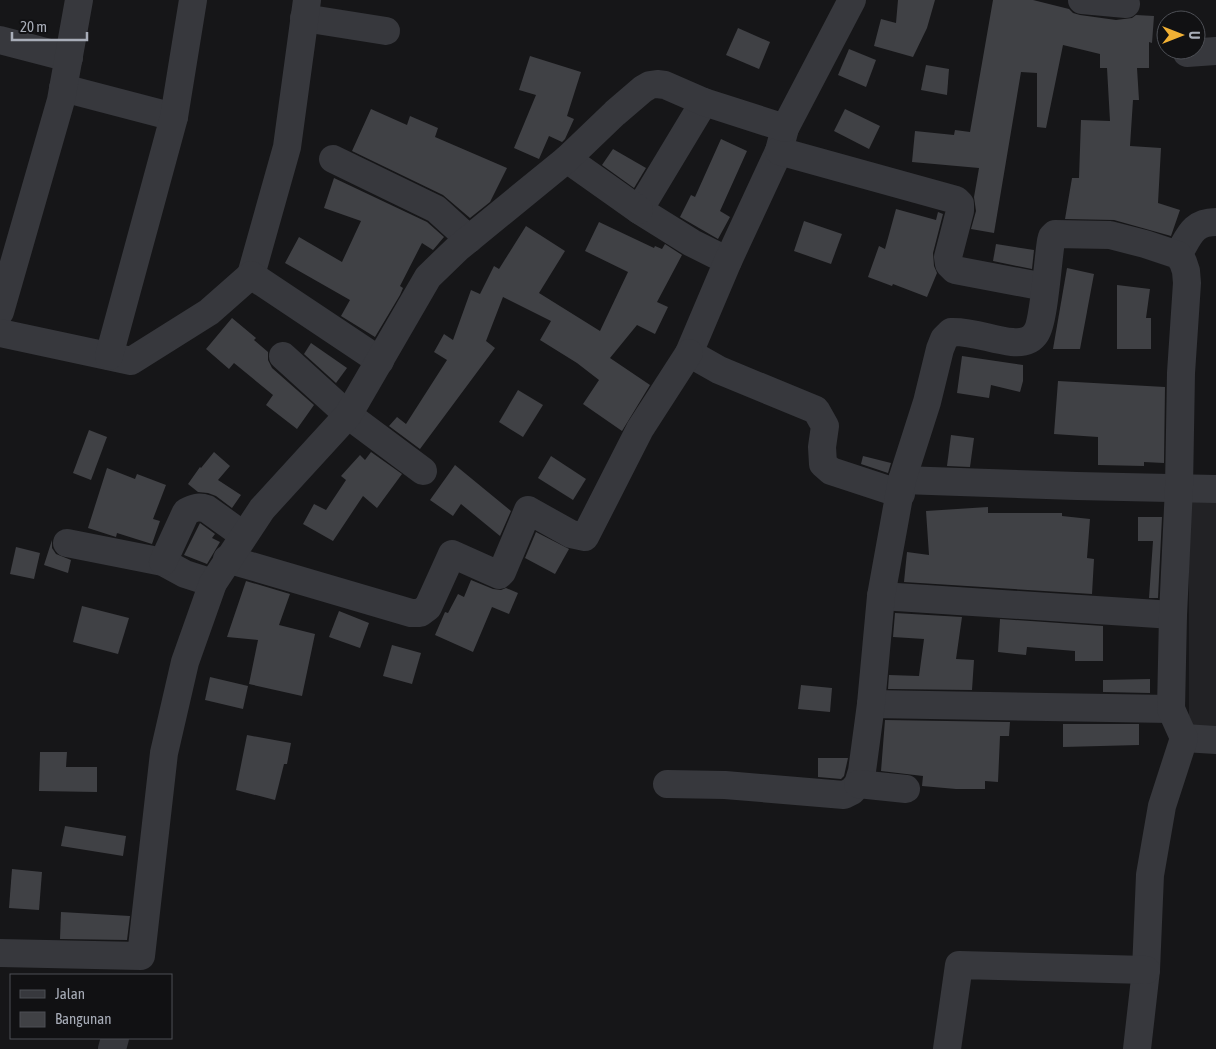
<svg xmlns="http://www.w3.org/2000/svg" width="1216" height="1049" font-family="'Asap Condensed',sans-serif">
  <style>
    .built { fill: #222225 }
    .building { fill: #404145 }
    .lines { fill: none; stroke-linecap: round; stroke-linejoin: round }
    .minor { stroke: #37383d; stroke-width: 28 }
  </style>
  <rect width="100%" height="100%" fill="#161618"/>
  <path class="built" d="M 1189,499 L 1216,500 L 1216,730 L 1189,730 Z"/>
  <g class="building">
    <path d="M 898,0 L 935,0 L 927,28 L 913,57 L 874,46 L 881,19 L 896,23 Z"/>
    <path d="M 993,0 L 1033,0 L 1069,9 L 1073,13 L 1080,15 L 1116,20 L 1132,18 L 1136,15 L 1154,16 L 1152,43 L 1149,42 L 1149,68 L 1137,68 L 1139,100 L 1133,100 L 1130,146 L 1161,148 L 1158,203 L 1180,210 L 1171,236 L 1114,220 L 1065,219 L 1072,178 L 1079,178 L 1081,120 L 1110,121 L 1107,68 L 1100,68 L 1100,54 L 1063,45 L 1046,128 L 1037,127 L 1037,73 L 1021,72 L 994,233 L 971,229 L 976,211 L 974,197 L 979,168 L 912,162 L 915,131 L 954,135 L 955,130 L 970,132 Z"/>
    <path d="M 738,28 L 770,42 L 759,69 L 726,55 Z"/>
    <path d="M 849,49 L 876,60 L 866,87 L 838,75 Z"/>
    <path d="M 530,56 L 581,72 L 567,116 L 574,119 L 565,139 L 562,142 L 549,136 L 539,159 L 514,148 L 536,95 L 519,90 Z"/>
    <path d="M 926,65 L 949,69 L 947,95 L 921,90 Z"/>
    <path d="M 371,109 L 407,125 L 410,116 L 438,128 L 435,137 L 507,168 L 490,202 L 470,218 L 443,195 L 352,151 Z"/>
    <path d="M 845,109 L 880,126 L 869,149 L 834,131 Z"/>
    <path d="M 721,139 L 747,151 L 720,211 L 730,217 L 718,239 L 680,217 L 691,195 L 695,197 Z"/>
    <path d="M 613,149 L 646,168 L 634,188 L 602,165 Z"/>
    <path d="M 334,178 L 427,222 L 444,237 L 433,250 L 422,243 L 400,286 L 403,288 L 400,295 L 375,337 L 341,316 L 350,300 L 285,263 L 299,237 L 342,262 L 361,221 L 324,208 Z"/>
    <path d="M 896,209 L 936,220 L 938,212 L 943,214 L 933,253 L 934,266 L 937,273 L 927,297 L 893,284 L 892,286 L 868,277 L 879,246 L 885,249 Z"/>
    <path d="M 804,221 L 842,234 L 831,264 L 794,251 Z"/>
    <path d="M 599,222 L 654,248 L 655,246 L 662,249 L 665,244 L 682,255 L 657,302 L 668,307 L 655,334 L 637,325 L 610,358 L 650,385 L 622,431 L 583,404 L 599,380 L 577,363 L 540,340 L 551,321 L 503,297 L 486,341 L 495,348 L 420,449 L 389,426 L 397,417 L 406,424 L 447,360 L 434,352 L 444,334 L 453,340 L 471,290 L 480,294 L 494,266 L 499,269 L 526,226 L 565,251 L 539,293 L 600,331 L 628,272 L 585,251 Z"/>
    <path d="M 996,244 L 1034,250 L 1032,269 L 993,261 Z"/>
    <path d="M 1067,268 L 1094,274 L 1080,349 L 1053,349 Z"/>
    <path d="M 1117,285 L 1150,289 L 1146,318 L 1151,318 L 1151,349 L 1117,349 Z"/>
    <path d="M 232,318 L 256,338 L 254,340 L 268,352 L 268,360 L 272,368 L 314,405 L 297,429 L 266,405 L 273,395 L 234,363 L 229,369 L 206,349 Z"/>
    <path d="M 311,343 L 347,368 L 336,383 L 304,354 Z"/>
    <path d="M 962,356 L 1023,365 L 1023,381 L 1020,392 L 991,385 L 989,398 L 957,393 Z"/>
    <path d="M 1058,381 L 1165,387 L 1164,463 L 1144,462 L 1144,466 L 1098,465 L 1098,437 L 1054,434 Z"/>
    <path d="M 518,390 L 543,405 L 523,437 L 499,422 Z"/>
    <path d="M 89,430 L 107,437 L 91,480 L 73,473 Z"/>
    <path d="M 951,435 L 974,438 L 970,467 L 947,466 Z"/>
    <path d="M 214,452 L 230,466 L 218,480 L 241,495 L 232,508 L 216,496 L 208,493 L 198,492 L 188,484 L 200,467 L 201,468 Z"/>
    <path d="M 371,452 L 402,474 L 377,508 L 363,496 L 333,541 L 303,524 L 314,504 L 326,510 L 346,480 L 341,476 L 360,455 L 365,460 Z"/>
    <path d="M 551,456 L 586,479 L 573,500 L 538,478 Z"/>
    <path d="M 863,456 L 891,463 L 888,473 L 861,464 Z"/>
    <path d="M 455,465 L 511,511 L 500,536 L 461,504 L 453,516 L 430,500 Z"/>
    <path d="M 107,468 L 135,479 L 137,474 L 166,485 L 153,519 L 160,521 L 152,544 L 117,533 L 116,537 L 88,528 Z"/>
    <path d="M 988,507 L 988,513 L 1062,513 L 1062,516 L 1090,519 L 1087,558 L 1094,559 L 1092,594 L 904,582 L 907,552 L 929,555 L 926,511 Z"/>
    <path d="M 1138,517 L 1162,517 L 1158,598 L 1149,598 L 1153,541 L 1138,541 Z"/>
    <path d="M 200,523 L 215,534 L 212,538 L 220,542 L 207,564 L 184,555 Z"/>
    <path d="M 536,532 L 569,549 L 555,574 L 525,558 Z"/>
    <path d="M 52,540 L 52,548 L 56,554 L 71,560 L 68,573 L 44,565 Z"/>
    <path d="M 16,547 L 40,553 L 34,579 L 10,574 Z"/>
    <path d="M 471,580 L 493,589 L 501,590 L 506,588 L 518,593 L 509,614 L 492,607 L 473,652 L 435,635 L 445,612 L 448,613 L 458,594 L 464,597 Z"/>
    <path d="M 246,581 L 290,594 L 279,625 L 315,634 L 302,696 L 249,684 L 258,640 L 227,637 Z"/>
    <path d="M 82,606 L 129,618 L 118,654 L 73,642 Z"/>
    <path d="M 339,611 L 369,623 L 360,648 L 329,637 Z"/>
    <path d="M 895,613 L 962,617 L 956,659 L 974,660 L 972,690 L 888,689 L 889,675 L 919,676 L 924,639 L 893,637 Z"/>
    <path d="M 1000,619 L 1103,626 L 1103,661 L 1075,661 L 1075,651 L 1027,647 L 1026,655 L 998,652 Z"/>
    <path d="M 392,645 L 421,653 L 412,684 L 383,676 Z"/>
    <path d="M 210,677 L 248,686 L 243,709 L 205,700 Z"/>
    <path d="M 1150,679 L 1150,693 L 1103,692 L 1103,680 Z"/>
    <path d="M 801,685 L 832,688 L 830,712 L 798,709 Z"/>
    <path d="M 885,720 L 1010,722 L 1009,736 L 1000,736 L 998,782 L 985,781 L 985,789 L 956,789 L 922,786 L 923,776 L 881,771 Z"/>
    <path d="M 1063,724 L 1139,724 L 1139,745 L 1063,747 Z"/>
    <path d="M 247,735 L 291,743 L 287,764 L 284,764 L 275,800 L 236,790 Z"/>
    <path d="M 40,752 L 67,752 L 66,767 L 97,767 L 97,792 L 39,791 Z"/>
    <path d="M 818,758 L 848,758 L 844,776 L 841,779 L 818,777 Z"/>
    <path d="M 65,826 L 126,836 L 123,856 L 61,846 Z"/>
    <path d="M 12,869 L 42,872 L 39,910 L 9,908 Z"/>
    <path d="M 61,912 L 130,916 L 127,940 L 60,939 Z"/>
  </g>
  <g class="lines">
    <g class="minor">
      <path d="M 1082,0 L 1126,4"/>
      <path d="M 304,18 L 386,31"/>
      <path d="M 0,40 L 69,58"/>
      <path d="M 1187,53 L 1216,51"/>
      <path d="M 63,88 L 174,117"/>
      <path d="M 704,102 L 639,210 L 692,243 L 728,261"/>
      <path d="M 785,128 L 779,151 L 728,261 L 689,353 L 719,370 L 816,410 L 825,426 L 822,447 L 823,464 L 831,471 L 901,494"/>
      <path d="M 779,151 L 956,200 L 960,204 L 960,211 L 948,257 L 949,264 L 955,270 L 1045,287"/>
      <path d="M 333,159 L 436,209 L 469,239"/>
      <path d="M 567,159 L 639,210"/>
      <path d="M 1178,255 C 1189,237 1192,222 1216,222"/>
      <path d="M 251,275 L 287,147 L 307,0"/>
      <path d="M 0,312 L 61,100 L 79,0"/>
      <path d="M 0,333 L 131,361 L 209,312 L 251,275 L 380,361"/>
      <path d="M 109,356 L 174,117 L 193,0"/>
      <path d="M 283,356 L 348,415 L 423,471"/>
      <path d="M 902,480 L 1077,486 L 1216,489"/>
      <path d="M 67,543 L 163,562 L 185,574 L 213,583"/>
      <path d="M 227,559 L 411,613 L 420,613 L 428,607 L 452,554 L 499,575 L 502,572 L 528,510 L 571,534 L 585,537 L 640,429 L 689,353"/>
      <path d="M 163,562 L 186,512 C 194,508 198,506 207,509 L 243,535"/>
      <path d="M 881,596 L 1173,615"/>
      <path d="M 871,704 L 1171,709"/>
      <path d="M 1184,738 L 1216,740"/>
      <path d="M 667,784 L 725,785 L 844,795 L 852,791 L 858,784 L 862,771 L 871,704 L 881,596 L 902,480 L 927,402 L 940,349 L 944,339 L 951,332 C 972,331 992,340 1012,342 C 1022,343 1031,341 1036,333 C 1044,322 1048,258 1051,241 L 1052,237 L 1055,234 L 1110,235 L 1145,244 L 1178,255 L 1183,262 L 1186,271 L 1187,283 L 1181,373 L 1179,487 L 1173,615 L 1171,709 L 1184,738 L 1162,806 L 1150,875 L 1146,970 L 1137,1049"/>
      <path d="M 858,784 L 906,789"/>
      <path d="M 0,953 L 141,956 L 164,753 L 185,662 L 213,583 L 262,509 L 348,415 L 428,277 L 458,248 L 567,159 L 615,113 L 643,89 L 650,85 L 657,84 L 665,85 L 704,102 L 785,128 L 852,0"/>
      <path d="M 112,1049 L 115,1038"/>
      <path d="M 947,1049 L 959,965 L 1146,970"/>
    </g>
  </g>
  <rect x="10" y="974" width="162" height="65" fill="#111113" stroke="#4d4f55"/>
  <rect x="20" y="990" width="25" height="8" fill="#37383d" stroke="#4d4f55"/>
  <text x="55" y="999" font-size="15" fill="#a8adb8">Jalan</text>
  <rect x="20" y="1012" width="25" height="15" fill="#404145" stroke="#4d4f55"/>
  <text x="55" y="1024" font-size="15" fill="#a8adb8">Bangunan</text>
  <g transform="translate(1181 35) rotate(90)"><circle r="24" fill="#111113" stroke="#4d4f55"/>
  <path d="M0-4L9 19L0 12L-9 19Z" fill="#f2b134"/>
  <text y="-8" font-size="14" font-weight="bold" text-anchor="middle" fill="#a8adb8">U</text>
  </g>
  <path d="M12 32v8h75v-8" fill="none" stroke="#a8adb8" stroke-width="2.5"/>
  <text x="20" y="32" font-size="15" fill="#a8adb8" stroke="#111113" stroke-width="4" paint-order="stroke">20 m</text>
</svg>
